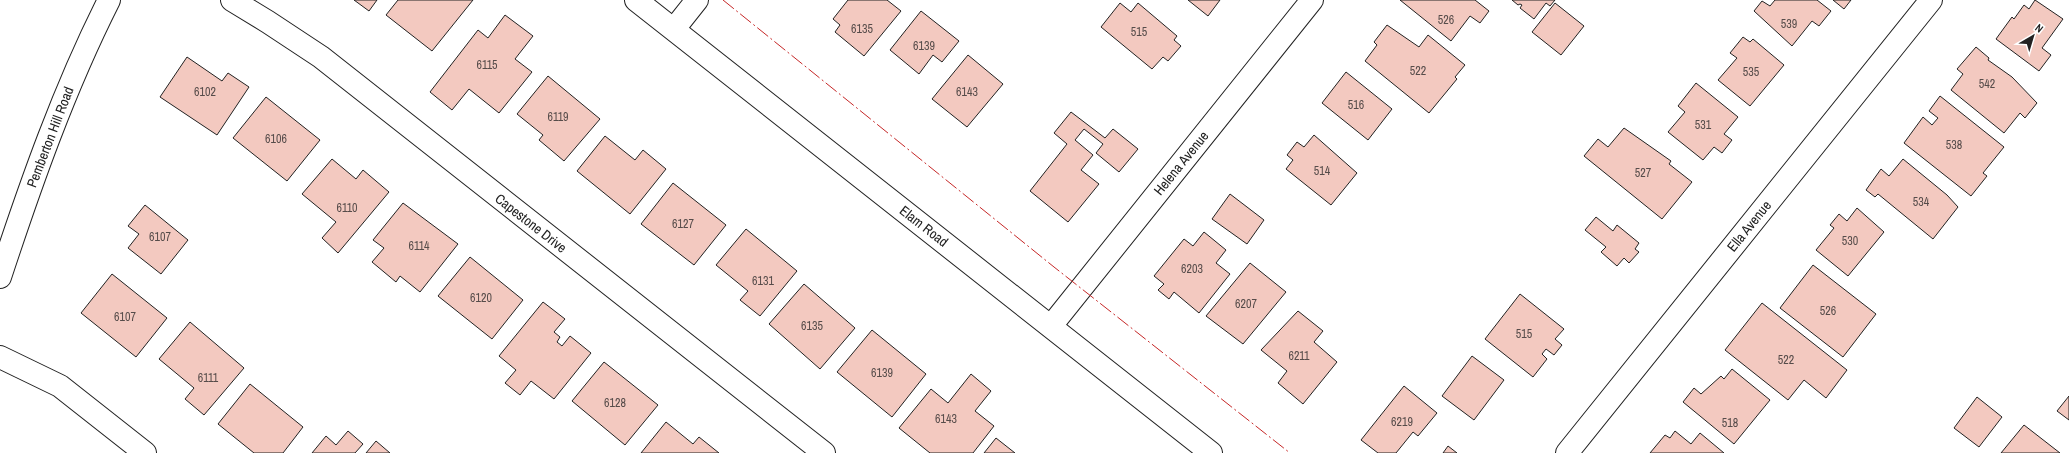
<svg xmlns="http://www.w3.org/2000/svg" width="2069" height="453" font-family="'Archivo Narrow',sans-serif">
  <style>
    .building { fill: #f3c9c0; stroke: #222 }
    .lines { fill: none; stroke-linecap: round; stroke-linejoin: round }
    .minor-casing { stroke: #222; stroke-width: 24 }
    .minor { stroke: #fff; stroke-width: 22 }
    .power { stroke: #c62828; stroke-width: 1; stroke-dasharray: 14 3 2 3; stroke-linecap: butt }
    .labels { text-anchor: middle; stroke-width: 3; stroke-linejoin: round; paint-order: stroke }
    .number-label { font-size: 12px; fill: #564c4a }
    .street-label { font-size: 14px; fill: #222; stroke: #fff }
  </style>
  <rect width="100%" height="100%" fill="#fff"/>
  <g class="building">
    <path d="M 354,0 L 377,0 L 369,11 Z"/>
    <path d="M 398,0 L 473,0 L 432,51 L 386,15 Z"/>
    <path d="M 848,0 L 887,0 L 901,11 L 864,56 L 835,32 L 840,25 L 833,19 Z"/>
    <path d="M 1188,0 L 1220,0 L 1208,16 Z"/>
    <path d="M 1400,0 L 1475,0 L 1489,11 L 1480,23 L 1470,16 L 1451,41 Z"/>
    <path d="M 1512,0 L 1555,0 L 1550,6 L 1546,3 L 1534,19 L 1520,8 L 1522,5 L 1520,4 L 1518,5 Z"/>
    <path d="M 1775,0 L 1817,0 L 1831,11 L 1819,26 L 1812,21 L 1792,46 L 1754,11 L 1762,1 L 1770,6 Z"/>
    <path d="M 1833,0 L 1851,0 L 1844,9 Z"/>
    <path d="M 2035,0 L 2063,19 L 2042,48 L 2051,55 L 2039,71 L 1996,39 L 2012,17 L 2014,19 L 2024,5 L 2029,9 Z"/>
    <path d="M 1120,3 L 1131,12 L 1138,3 L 1177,36 L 1174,40 L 1181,46 L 1168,61 L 1163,57 L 1152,69 L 1101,27 Z"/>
    <path d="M 1555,3 L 1584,26 L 1561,55 L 1532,32 Z"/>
    <path d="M 921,11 L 959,41 L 942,62 L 933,55 L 919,74 L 890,50 Z"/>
    <path d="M 505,15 L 533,36 L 515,59 L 532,72 L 499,113 L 469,89 L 452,110 L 430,92 L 478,30 L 488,38 Z"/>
    <path d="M 1387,25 L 1419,47 L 1428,35 L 1465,65 L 1455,77 L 1457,79 L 1429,113 L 1365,61 L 1377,45 L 1374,42 Z"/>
    <path d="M 1743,37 L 1750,42 L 1753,39 L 1784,65 L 1750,106 L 1718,80 L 1737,58 L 1730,53 Z"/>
    <path d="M 1976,47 L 1989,58 L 1988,60 L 2012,77 L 2037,103 L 2025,118 L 2020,113 L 2004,133 L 1951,90 L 1963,74 L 1957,69 Z"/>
    <path d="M 968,55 L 1003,84 L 967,127 L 932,99 Z"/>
    <path d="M 187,57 L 222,81 L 228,73 L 249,87 L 217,135 L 160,97 Z"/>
    <path d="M 1346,72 L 1392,109 L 1368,140 L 1322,103 Z"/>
    <path d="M 548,76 L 600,119 L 564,161 L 539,140 L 543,135 L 517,114 Z"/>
    <path d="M 1696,83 L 1738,117 L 1724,134 L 1732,140 L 1722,153 L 1714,147 L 1703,160 L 1668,132 L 1685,112 L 1678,106 Z"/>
    <path d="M 1940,96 L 2004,147 L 1983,173 L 1987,176 L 1971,196 L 1904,143 L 1923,117 L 1932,125 L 1938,118 L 1929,111 Z"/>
    <path d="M 266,97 L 320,140 L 287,181 L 233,138 Z"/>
    <path d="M 1071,112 L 1105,138 L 1113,129 L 1138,149 L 1119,172 L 1096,153 L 1103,144 L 1084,129 L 1075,140 L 1093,155 L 1081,170 L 1099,184 L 1068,222 L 1030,191 L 1067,144 L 1054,133 Z"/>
    <path d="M 1624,128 L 1671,161 L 1669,164 L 1692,182 L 1662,219 L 1584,156 L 1598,139 L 1608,147 Z"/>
    <path d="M 1314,135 L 1357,173 L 1331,205 L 1286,169 L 1293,160 L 1287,155 L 1297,142 L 1304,147 Z"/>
    <path d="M 605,136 L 635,160 L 643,150 L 666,169 L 630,214 L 577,171 Z"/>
    <path d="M 332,159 L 356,179 L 363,170 L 389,192 L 338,253 L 322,238 L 336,222 L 302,194 Z"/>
    <path d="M 1903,159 L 1947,195 L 1958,207 L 1933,239 L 1878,194 L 1875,197 L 1866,190 L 1881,169 L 1889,176 Z"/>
    <path d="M 673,183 L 726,225 L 694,265 L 641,224 Z"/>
    <path d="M 1230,194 L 1264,220 L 1247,244 L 1212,219 Z"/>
    <path d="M 403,203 L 458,244 L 420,292 L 400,276 L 396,282 L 372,262 L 384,248 L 373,240 Z"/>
    <path d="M 145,205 L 188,240 L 161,274 L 128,248 L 139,234 L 128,226 Z"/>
    <path d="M 1857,208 L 1884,232 L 1848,276 L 1816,250 L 1834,228 L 1830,225 L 1839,214 L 1847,221 Z"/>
    <path d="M 1596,217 L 1613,231 L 1617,225 L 1639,243 L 1635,249 L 1639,252 L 1629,263 L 1624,258 L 1617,266 L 1601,252 L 1606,247 L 1585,230 Z"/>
    <path d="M 746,229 L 797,271 L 760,316 L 740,300 L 748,291 L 716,265 Z"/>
    <path d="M 1204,232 L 1226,250 L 1216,263 L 1230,274 L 1199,313 L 1174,292 L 1169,299 L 1158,290 L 1164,284 L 1154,276 L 1184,239 L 1193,246 Z"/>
    <path d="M 470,257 L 523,300 L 492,339 L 438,296 Z"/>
    <path d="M 1250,263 L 1286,292 L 1243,344 L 1206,316 Z"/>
    <path d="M 1813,265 L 1876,314 L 1843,357 L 1780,308 Z"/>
    <path d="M 112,274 L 167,318 L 136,357 L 81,313 Z"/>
    <path d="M 804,284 L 855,328 L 820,369 L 769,324 Z"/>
    <path d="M 1520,294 L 1564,329 L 1555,339 L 1562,345 L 1554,355 L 1546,349 L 1542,354 L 1547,359 L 1533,377 L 1485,339 Z"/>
    <path d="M 543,302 L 565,319 L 554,332 L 560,337 L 557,342 L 562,346 L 570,336 L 591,353 L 554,399 L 531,381 L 520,395 L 505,383 L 516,370 L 499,356 Z"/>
    <path d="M 1762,303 L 1847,370 L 1826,398 L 1804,380 L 1788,400 L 1725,350 Z"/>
    <path d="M 1298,311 L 1323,331 L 1314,342 L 1337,362 L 1303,404 L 1278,383 L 1287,371 L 1261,350 Z"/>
    <path d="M 190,322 L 244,368 L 204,415 L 185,399 L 194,388 L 159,359 Z"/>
    <path d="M 872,330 L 926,374 L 892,417 L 837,372 Z"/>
    <path d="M 1472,356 L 1504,380 L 1474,420 L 1442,396 Z"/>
    <path d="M 604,362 L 658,405 L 625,445 L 572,401 Z"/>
    <path d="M 1732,369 L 1770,400 L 1734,444 L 1683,402 L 1694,388 L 1701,394 L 1721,376 L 1724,379 Z"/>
    <path d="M 971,374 L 991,391 L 975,411 L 994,426 L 973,453 L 930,453 L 899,428 L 931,389 L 948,403 Z"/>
    <path d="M 250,384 L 303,427 L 283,453 L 254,453 L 218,424 Z"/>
    <path d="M 1404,386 L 1437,413 L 1418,436 L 1413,432 L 1396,453 L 1378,453 L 1361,440 Z"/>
    <path d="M 2069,396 L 2069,420 L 2057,411 Z"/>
    <path d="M 1977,397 L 2002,417 L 1979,447 L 1954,428 Z"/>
    <path d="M 666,422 L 693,444 L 699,437 L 719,453 L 641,453 Z"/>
    <path d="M 2024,425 L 2060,453 L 2001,453 Z"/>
    <path d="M 348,431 L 363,444 L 355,453 L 312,453 L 326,436 L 336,445 Z"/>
    <path d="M 1675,431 L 1691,444 L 1700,433 L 1724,453 L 1650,453 L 1665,435 L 1670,438 Z"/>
    <path d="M 996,438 L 1015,453 L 984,453 Z"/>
    <path d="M 376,441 L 390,453 L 366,453 Z"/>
    <path d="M 1448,446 L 1457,453 L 1443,453 Z"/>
  </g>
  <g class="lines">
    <defs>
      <g id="minor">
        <path d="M 232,0 L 268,22 L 321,57 L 824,453"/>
        <path d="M 636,0 L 1211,453"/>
        <path d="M 674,29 L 697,0"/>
        <path d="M 0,277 C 31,183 64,89 109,0"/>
        <path d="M 1051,326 L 1312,0"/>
        <path d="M 0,357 L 60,386 L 145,453"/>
        <path d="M 1567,453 L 1931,0"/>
      </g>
    </defs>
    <use href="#minor" class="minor-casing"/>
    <use href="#minor" class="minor"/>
    <path class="power" d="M 723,0 L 1054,267 L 1290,453"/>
  </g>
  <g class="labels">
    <g class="number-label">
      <text x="1446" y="24">526</text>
      <text x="1789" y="28">539</text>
      <text x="862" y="33">6135</text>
      <text x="1139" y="36">515</text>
      <text x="924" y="50">6139</text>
      <text x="487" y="69">6115</text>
      <text x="1418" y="75">522</text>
      <text x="1751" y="76">535</text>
      <text x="1987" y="88">542</text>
      <text x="205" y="96">6102</text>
      <text x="967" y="96">6143</text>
      <text x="1356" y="109">516</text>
      <text x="558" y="121">6119</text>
      <text x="1703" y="129">531</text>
      <text x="276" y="143">6106</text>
      <text x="1954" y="149">538</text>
      <text x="1322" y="175">514</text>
      <text x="1643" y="177">527</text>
      <text x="1921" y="206">534</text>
      <text x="347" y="212">6110</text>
      <text x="683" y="228">6127</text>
      <text x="160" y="241">6107</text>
      <text x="1850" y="245">530</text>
      <text x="419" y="250">6114</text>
      <text x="1192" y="273">6203</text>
      <text x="763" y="285">6131</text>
      <text x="481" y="302">6120</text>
      <text x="1246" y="308">6207</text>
      <text x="1828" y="315">526</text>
      <text x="125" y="321">6107</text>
      <text x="812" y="330">6135</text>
      <text x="1524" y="338">515</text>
      <text x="1299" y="360">6211</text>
      <text x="1786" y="364">522</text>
      <text x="882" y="377">6139</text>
      <text x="208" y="382">6111</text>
      <text x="615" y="407">6128</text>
      <text x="946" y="423">6143</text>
      <text x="1402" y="426">6219</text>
      <text x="1730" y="427">518</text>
    </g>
    <g class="street-label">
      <text transform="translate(50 137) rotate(-69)" y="5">Pemberton Hill Road</text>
      <text transform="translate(1181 163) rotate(-51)" y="5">Helena Avenue</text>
      <text transform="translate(531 223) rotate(38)" y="5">Capestone Drive</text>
      <text transform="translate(924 226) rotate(38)" y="5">Elam Road</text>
      <text transform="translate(1749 226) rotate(-51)" y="5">Ella Avenue</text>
    </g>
  </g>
  <g transform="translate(2033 36) rotate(38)" stroke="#ffffff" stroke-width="3" paint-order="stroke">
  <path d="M0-3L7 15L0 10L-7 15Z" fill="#222222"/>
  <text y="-6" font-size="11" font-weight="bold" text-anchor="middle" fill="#222222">N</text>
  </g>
</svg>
